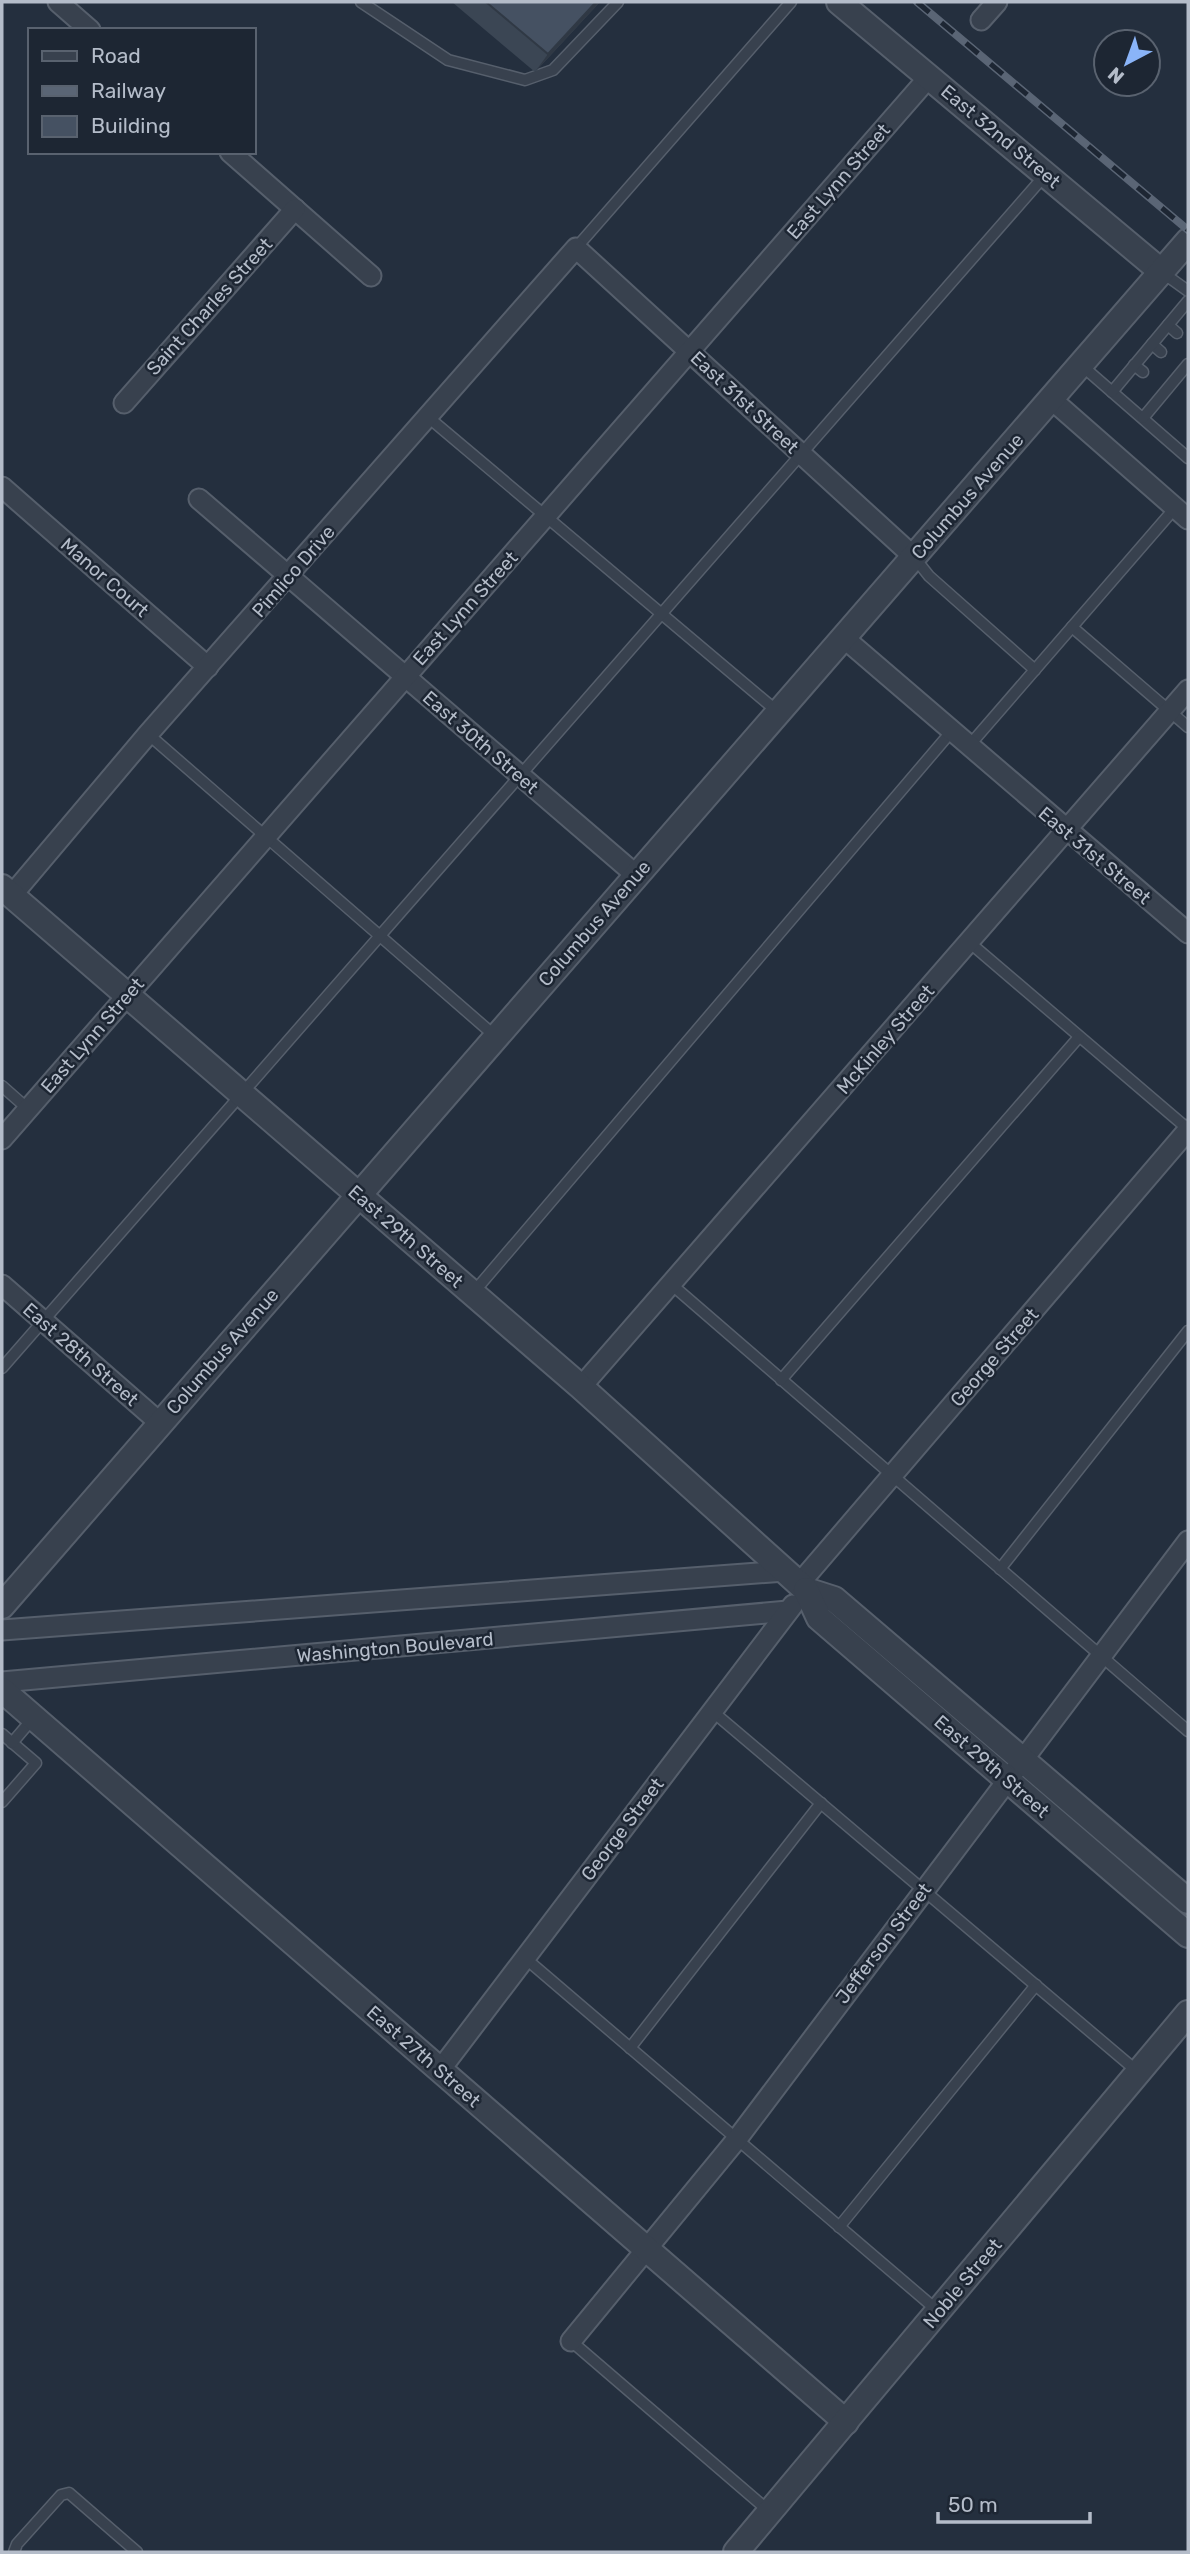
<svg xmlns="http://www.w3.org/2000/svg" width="1190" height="2554" font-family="Rubik,sans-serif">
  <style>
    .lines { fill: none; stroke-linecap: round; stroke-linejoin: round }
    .service-casing { stroke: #565f6c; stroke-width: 13 }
    .minor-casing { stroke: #565f6c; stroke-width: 23 }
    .tertiary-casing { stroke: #565f6c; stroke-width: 28 }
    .service { stroke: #38414e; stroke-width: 10 }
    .minor { stroke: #38414e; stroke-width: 19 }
    .tertiary { stroke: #38414e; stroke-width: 24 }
    .rail-casing { stroke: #5a6575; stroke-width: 8 }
    .rail { stroke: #1d2633; stroke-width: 5; stroke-dasharray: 16; stroke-linecap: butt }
    .wall { fill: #3b4654 }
    .shaded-wall { fill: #303945 }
    .building { fill: #455162; stroke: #303945; stroke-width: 2 }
    .labels { text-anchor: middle; stroke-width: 5; stroke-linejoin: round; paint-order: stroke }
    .street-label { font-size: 19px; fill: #b4bcc9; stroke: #1d2633 }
  </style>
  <rect width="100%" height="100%" fill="#242f3e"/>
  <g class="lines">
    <defs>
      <g id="service">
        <path d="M 361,2 L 448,60 L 525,80 L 553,70 L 618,2"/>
        <path d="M 576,248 L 791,2"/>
        <path d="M 1163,273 L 1188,291"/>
        <path d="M 1168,325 L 1177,333"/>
        <path d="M 1152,344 L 1161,352"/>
        <path d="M 1080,364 L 1188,458"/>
        <path d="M 1134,365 L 1143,372"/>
        <path d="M 1112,392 L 1188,301"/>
        <path d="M 428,417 L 778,712"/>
        <path d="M 1143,418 L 1188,364"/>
        <path d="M 914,557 L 929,576 L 1035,670"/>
        <path d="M 1072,627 L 1188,727"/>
        <path d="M 148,734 L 495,1036"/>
        <path d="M 968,747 L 1175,508"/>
        <path d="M 969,942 L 1188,1129"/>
        <path d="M 2,1086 L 28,1109"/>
        <path d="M 671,1284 L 1188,1731"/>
        <path d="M 473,1293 L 951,732"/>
        <path d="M 2,1368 L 1046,174"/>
        <path d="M 781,1380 L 1079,1037"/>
        <path d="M 1000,1569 L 1188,1331"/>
        <path d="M 712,1711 L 1138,2072"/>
        <path d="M 2,1734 L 36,1763 L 2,1802"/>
        <path d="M 12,1743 L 34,1717"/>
        <path d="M 525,1958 L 938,2311"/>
        <path d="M 630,2048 L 821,1803"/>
        <path d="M 839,2227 L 1036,1985"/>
        <path d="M 571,2341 L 770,2512"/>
        <path d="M 14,2552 L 17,2544 L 61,2495 L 69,2493 L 137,2552"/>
      </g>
      <g id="minor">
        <path d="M 58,2 L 90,30"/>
        <path d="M 981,20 L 997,2"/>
        <path d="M 230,152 L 371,276"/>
        <path d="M 1050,398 L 1188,519"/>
        <path d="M 124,403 L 295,209"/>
        <path d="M 2,487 L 208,667"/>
        <path d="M 199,499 L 636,875"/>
        <path d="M 844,638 L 1188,933"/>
        <path d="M 12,895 L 148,734 L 576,248 L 914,557"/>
        <path d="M 2,1139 L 929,77"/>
        <path d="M 2,1285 L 160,1423"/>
        <path d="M 581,1387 L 1188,690"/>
        <path d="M 799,1584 L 1188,1130"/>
        <path d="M 2,1630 L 785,1571"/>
        <path d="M 2,1682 L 788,1611"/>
        <path d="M 440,2070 L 793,1605"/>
        <path d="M 571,2341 L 737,2139 L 1188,1541"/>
      </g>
      <g id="tertiary">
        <path d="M 839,2 L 1162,272"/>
        <path d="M 2,887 L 581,1387 L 806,1590 L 834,1599 L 1188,1901"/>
        <path d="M 806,1590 L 819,1618 L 1188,1935"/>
        <path d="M 2,1606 L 1188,241"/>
        <path d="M 2,1690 L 846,2422"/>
        <path d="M 736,2552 L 1188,2013"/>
      </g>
    </defs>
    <use href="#service" class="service-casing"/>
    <use href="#minor" class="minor-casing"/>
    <use href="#tertiary" class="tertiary-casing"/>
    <use href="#service" class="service"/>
    <use href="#minor" class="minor"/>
    <use href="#tertiary" class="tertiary"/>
    <defs>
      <path id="rail" d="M 917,2 L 1188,230"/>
    </defs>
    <use href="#rail" class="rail-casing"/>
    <use href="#rail" class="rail"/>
  </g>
  <path class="wall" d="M 452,2 L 600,2 L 535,72 Z"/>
  <path class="shaded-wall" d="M 596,2 L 600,2 L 535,72 L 548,54 Z"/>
  <path class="building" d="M 486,2 L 596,2 L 548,54 Z"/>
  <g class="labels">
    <g class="street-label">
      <text transform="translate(1001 136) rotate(40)" y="7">East 32nd Street</text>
      <text transform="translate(838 181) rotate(-49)" y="7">East Lynn Street</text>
      <text transform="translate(209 306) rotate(-48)" y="7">Saint Charles Street</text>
      <text transform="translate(745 402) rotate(43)" y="7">East 31st Street</text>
      <text transform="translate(967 496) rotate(-49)" y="7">Columbus Avenue</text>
      <text transform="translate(293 571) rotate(-49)" y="7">Pimlico Drive</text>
      <text transform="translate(105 577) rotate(41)" y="7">Manor Court</text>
      <text transform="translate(465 608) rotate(-48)" y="7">East Lynn Street</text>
      <text transform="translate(481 742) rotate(41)" y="7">East 30th Street</text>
      <text transform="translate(1095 855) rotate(40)" y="7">East 31st Street</text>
      <text transform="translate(594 923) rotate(-49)" y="7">Columbus Avenue</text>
      <text transform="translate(92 1035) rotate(-49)" y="7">East Lynn Street</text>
      <text transform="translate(885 1039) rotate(-49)" y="7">McKinley Street</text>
      <text transform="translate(406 1236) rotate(41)" y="7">East 29th Street</text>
      <text transform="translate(222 1351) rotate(-49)" y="7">Columbus Avenue</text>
      <text transform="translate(81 1354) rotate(41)" y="7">East 28th Street</text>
      <text transform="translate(994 1357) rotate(-49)" y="7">George Street</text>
      <text transform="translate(395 1647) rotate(-5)" y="7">Washington Boulevard</text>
      <text transform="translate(992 1766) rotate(41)" y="7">East 29th Street</text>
      <text transform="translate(622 1829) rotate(-53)" y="7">George Street</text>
      <text transform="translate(883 1943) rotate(-53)" y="7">Jefferson Street</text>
      <text transform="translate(424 2056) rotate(41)" y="7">East 27th Street</text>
      <text transform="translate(962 2283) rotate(-50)" y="7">Noble Street</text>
    </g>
  </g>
  <rect width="1190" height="2554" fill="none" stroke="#b4bcc9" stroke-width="7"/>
  <rect x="28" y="28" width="228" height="126" fill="#1d2633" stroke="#59626f" stroke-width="2"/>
  <rect x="42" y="51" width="35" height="10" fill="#38414e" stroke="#59626f" stroke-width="2"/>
  <text x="91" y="63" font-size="21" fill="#b4bcc9">Road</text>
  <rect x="42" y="86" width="35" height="10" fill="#5a6575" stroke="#59626f" stroke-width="2"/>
  <text x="91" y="98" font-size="21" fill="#b4bcc9">Railway</text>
  <rect x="42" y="116" width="35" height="21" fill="#455162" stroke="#59626f" stroke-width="2"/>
  <text x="91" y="133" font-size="21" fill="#b4bcc9">Building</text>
  <g transform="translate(1127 63) rotate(221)"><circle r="33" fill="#1d2633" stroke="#59626f" stroke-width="2"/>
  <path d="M0-5L12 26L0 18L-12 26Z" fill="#8ab4f8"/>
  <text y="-10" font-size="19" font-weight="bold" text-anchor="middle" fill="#b4bcc9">N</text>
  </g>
  <path d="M938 2512v10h152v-10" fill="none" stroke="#b4bcc9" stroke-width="3.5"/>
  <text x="948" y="2512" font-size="21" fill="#b4bcc9" stroke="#1d2633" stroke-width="5" paint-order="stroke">50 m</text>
</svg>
